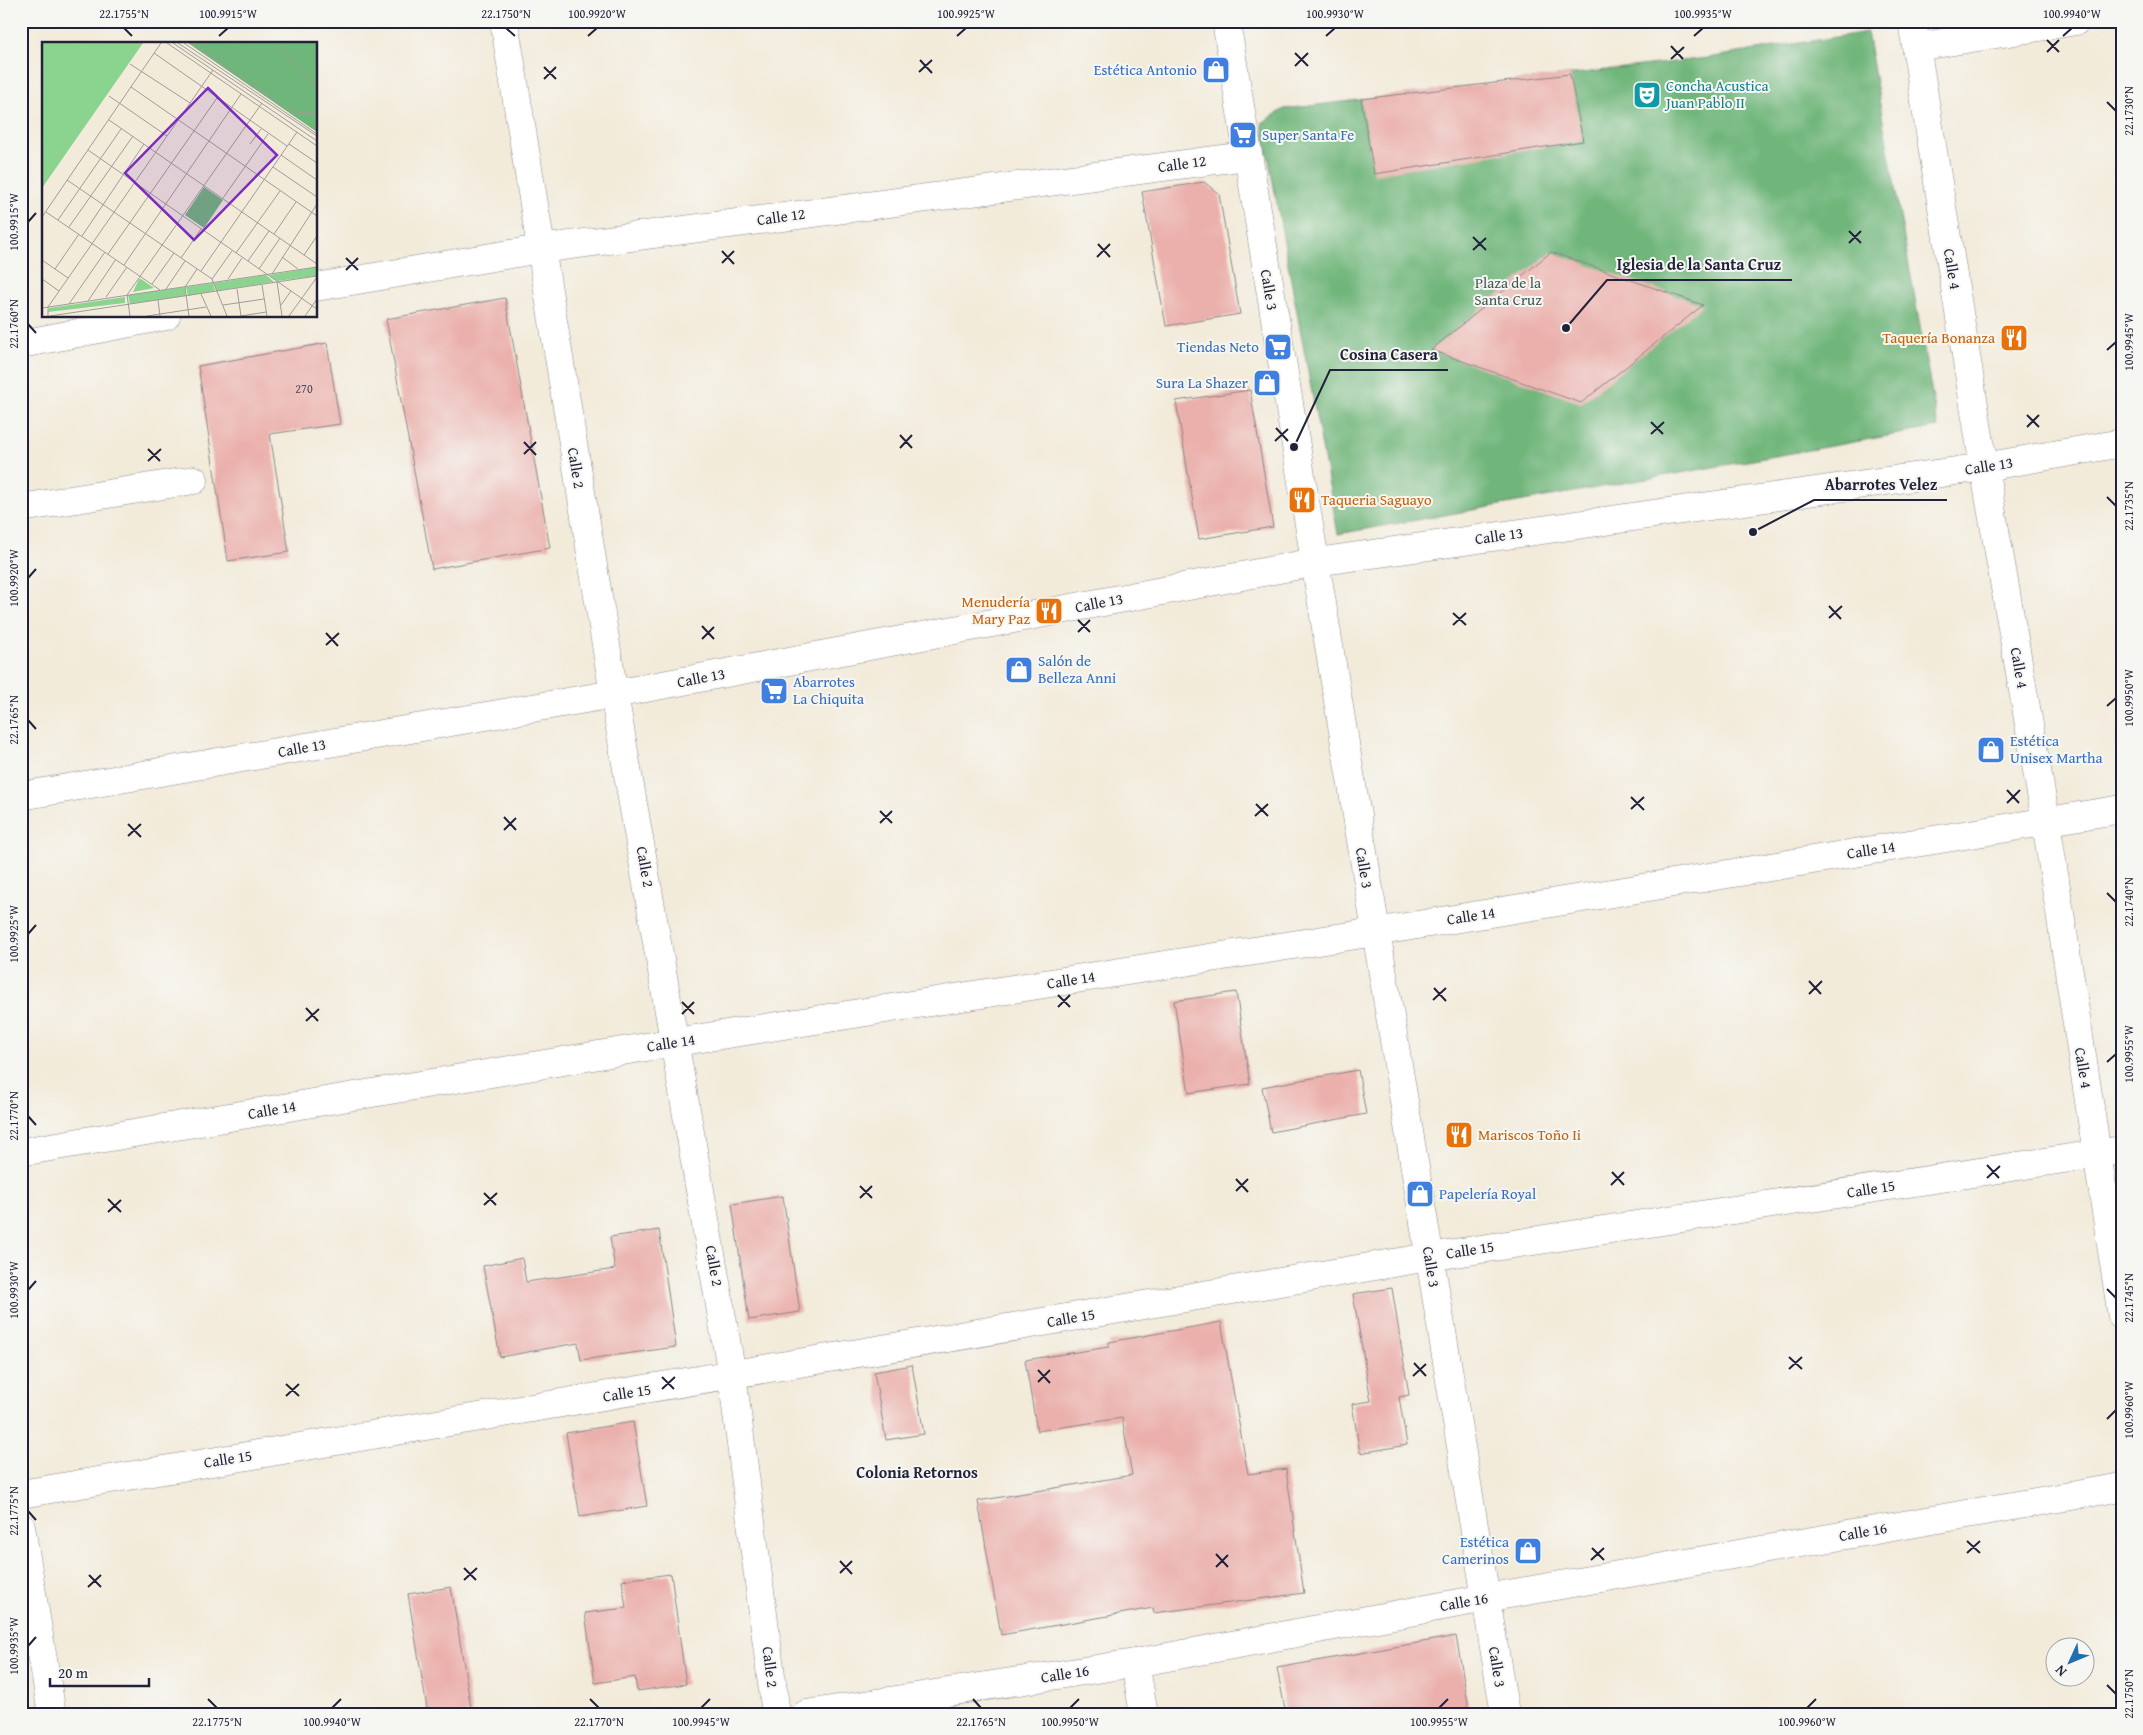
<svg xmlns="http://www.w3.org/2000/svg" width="2143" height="1735" font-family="'Gentium Book Plus',serif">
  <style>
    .forest { fill: #6fb67a; stroke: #486c5a }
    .building { fill: #ebb0ac }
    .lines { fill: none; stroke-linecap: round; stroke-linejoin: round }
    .minor-casing { stroke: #8a868a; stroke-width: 29 }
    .minor { stroke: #fff; stroke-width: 28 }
    .ticks { fill: none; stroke: #22223b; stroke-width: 2 }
    .labels { text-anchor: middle; stroke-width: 4; stroke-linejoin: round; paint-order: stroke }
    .number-label { font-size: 12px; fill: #544657 }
    .shop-label { font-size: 15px; fill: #366cbe; stroke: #f6f6f2; text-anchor: start }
    .culture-label { font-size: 15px; fill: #0d838f; stroke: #f6f6f2; text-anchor: start }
    .street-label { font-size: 15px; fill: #22223b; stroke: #f6f6f2 }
    .park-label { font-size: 15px; fill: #415754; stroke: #f6f6f2 }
    .food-label { font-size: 15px; fill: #c56008; stroke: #f6f6f2; text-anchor: end }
    .neighbourhood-label { font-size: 16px; font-weight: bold; fill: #22223b; stroke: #f6f6f2 }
    .inset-road { fill: none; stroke: #9f9b9a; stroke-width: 1 }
    .view { fill: #7b2cbf; fill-opacity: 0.15; stroke: #7b2cbf; stroke-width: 2.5 }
    .inset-edge { fill: none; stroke: #22223b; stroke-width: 2.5 }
    .leader { fill: none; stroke: #22223b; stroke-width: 2 }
    .callout-dot { fill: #22223b; stroke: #f6f6f2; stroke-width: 2 }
    .callout-label { font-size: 16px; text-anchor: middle; font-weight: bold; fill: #22223b; stroke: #f6f6f2; stroke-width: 4; stroke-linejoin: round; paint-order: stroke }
    .neatline { fill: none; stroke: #22223b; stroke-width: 2 }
    .ticks-label { font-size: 12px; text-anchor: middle; fill: #22223b }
  </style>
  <rect width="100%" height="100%" fill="#f6f6f2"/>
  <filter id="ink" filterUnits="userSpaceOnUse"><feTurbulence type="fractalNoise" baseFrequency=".02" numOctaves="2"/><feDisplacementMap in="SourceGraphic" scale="10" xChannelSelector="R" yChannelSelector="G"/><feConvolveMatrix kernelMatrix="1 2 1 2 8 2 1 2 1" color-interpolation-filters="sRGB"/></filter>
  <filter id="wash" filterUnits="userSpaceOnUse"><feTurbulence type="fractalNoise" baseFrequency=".0096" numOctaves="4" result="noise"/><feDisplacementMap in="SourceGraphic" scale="20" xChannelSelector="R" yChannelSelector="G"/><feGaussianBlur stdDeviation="1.12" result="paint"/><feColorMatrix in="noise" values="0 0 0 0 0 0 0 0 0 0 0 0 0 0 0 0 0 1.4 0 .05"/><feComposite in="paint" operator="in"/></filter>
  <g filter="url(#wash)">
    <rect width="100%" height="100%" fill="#f3ebda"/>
    <path class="forest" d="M 1867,32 L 1938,427 L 1338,534 L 1262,123 L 1284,109 L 1707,58 Z"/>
    <g id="blocks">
      <g class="building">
        <path d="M 1570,74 L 1583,141 L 1374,174 L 1361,99 Z"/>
        <path d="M 1204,182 L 1219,194 L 1240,314 L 1166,326 L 1142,192 Z"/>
        <path d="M 1551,252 L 1703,305 L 1581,403 L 1431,350 Z"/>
        <path d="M 505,298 L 550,548 L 432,569 L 386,319 Z"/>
        <path d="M 327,343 L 340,424 L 270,434 L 289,552 L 228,561 L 198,366 Z"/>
        <path d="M 1250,390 L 1273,527 L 1199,539 L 1176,401 Z"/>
        <path d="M 1236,992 L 1250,1084 L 1189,1093 L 1174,1001 Z"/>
        <path d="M 1358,1070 L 1366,1114 L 1271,1132 L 1262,1087 Z"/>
        <path d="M 783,1196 L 800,1312 L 749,1320 L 732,1204 Z"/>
        <path d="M 659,1230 L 676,1347 L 581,1360 L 578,1343 L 500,1357 L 483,1266 L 522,1258 L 526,1282 L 615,1269 L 610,1237 Z"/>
        <path d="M 1392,1288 L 1409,1395 L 1399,1397 L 1407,1445 L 1360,1453 L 1352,1404 L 1371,1401 L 1353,1294 Z"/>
        <path d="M 1221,1322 L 1248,1474 L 1286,1469 L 1304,1593 L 1154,1613 L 1153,1608 L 1001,1635 L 978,1501 L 1132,1475 L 1122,1418 L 1037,1431 L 1025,1360 L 1109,1347 L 1109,1342 Z"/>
        <path d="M 912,1365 L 924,1434 L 886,1440 L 874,1372 Z"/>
        <path d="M 633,1422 L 647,1506 L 580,1517 L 566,1433 Z"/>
        <path d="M 671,1574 L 686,1684 L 637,1691 L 635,1677 L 595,1683 L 585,1613 L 626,1608 L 622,1580 Z"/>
        <path d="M 451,1587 L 472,1714 L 428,1714 L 408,1594 Z"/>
        <path d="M 1456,1636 L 1470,1714 L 1286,1714 L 1277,1668 Z"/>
      </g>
    </g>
  </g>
  <g filter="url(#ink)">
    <use href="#blocks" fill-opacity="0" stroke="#8a868a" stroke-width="1"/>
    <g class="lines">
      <defs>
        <g id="minor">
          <path d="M 504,21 L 614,694 L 732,1375 L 776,1714"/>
          <path d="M 1226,21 L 1505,1714"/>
          <path d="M 1912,21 L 1984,467 L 2046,822 L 2122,1316"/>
          <path d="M 1917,47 L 2076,21"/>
          <path d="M 316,287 L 540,249 L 1246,156"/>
          <path d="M 21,344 L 166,316"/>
          <path d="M 21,508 L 194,480"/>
          <path d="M 21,796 L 614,694 L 1316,562 L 1984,467 L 2122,443"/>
          <path d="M 21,1152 L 676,1042 L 1375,932 L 2122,809"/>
          <path d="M 21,1494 L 1429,1257 L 2122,1150"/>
          <path d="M 21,1527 L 52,1714"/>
          <path d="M 1135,1663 L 1144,1714"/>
          <path d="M 806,1714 L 1135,1663 L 1486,1598 L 2122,1487"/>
        </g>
      </defs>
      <use href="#minor" class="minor-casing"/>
      <use href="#minor" class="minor"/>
    </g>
  </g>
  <path class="ticks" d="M 124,28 L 132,36M 506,28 L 515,36M 219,36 L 228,28M 588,36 L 597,28M 957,36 L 966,28M 1326,36 L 1335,28M 1694,36 L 1703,28M 2063,36 L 2072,28M 2047,40 L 2059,52M 1671,46 L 1683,59M 2047,52 L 2059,40M 1295,53 L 1308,66M 1671,59 L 1684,47M 920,60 L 932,73M 1295,66 L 1308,53M 544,67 L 556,79M 919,72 L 932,60M 544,79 L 556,67M 2107,102 L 2116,111M 28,222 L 36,213M 1849,231 L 1861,243M 1473,237 L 1486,250M 1849,243 L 1861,231M 1098,244 L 1110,257M 1473,250 L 1486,238M 722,251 L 734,264M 1097,257 L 1110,244M 346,258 L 358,270M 722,263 L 734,251M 346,270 L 358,258M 28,324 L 36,333M 2107,350 L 2116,342M 2027,415 L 2039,427M 1651,422 L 1663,434M 2027,427 L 2039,415M 1276,428 L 1288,441M 1651,434 L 1664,422M 900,435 L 912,448M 1275,441 L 1288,429M 524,442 L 536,455M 900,448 L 912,435M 148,449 L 160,461M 524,454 L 536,442M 148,461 L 161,449M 2107,497 L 2116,506M 28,578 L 36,569M 1829,606 L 1841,619M 1453,613 L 1466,625M 1829,618 L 1842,606M 1078,620 L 1090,632M 1453,625 L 1466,613M 702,626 L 714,639M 1078,632 L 1090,620M 326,633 L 338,646M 702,639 L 714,627M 326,645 L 339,633M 2107,706 L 2116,698M 28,720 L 36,729M 2007,790 L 2019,803M 1631,797 L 1644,810M 2007,803 L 2020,790M 1256,804 L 1268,816M 1631,809 L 1644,797M 880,811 L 892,823M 1255,816 L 1268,804M 504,817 L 516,830M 880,823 L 892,811M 128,824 L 141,837M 504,830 L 516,818M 128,836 L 141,824M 2107,893 L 2116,902M 28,934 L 36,925M 1809,981 L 1821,994M 1434,988 L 1446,1001M 1809,994 L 1822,981M 1058,995 L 1070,1007M 1433,1000 L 1446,988M 682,1002 L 694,1014M 1058,1007 L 1070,995M 306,1008 L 318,1021M 682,1014 L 694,1002M 306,1021 L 319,1009M 2107,1062 L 2116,1054M 28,1116 L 36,1125M 1987,1165 L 1999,1178M 1612,1172 L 1624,1185M 1987,1178 L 2000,1166M 1236,1179 L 1248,1192M 1611,1185 L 1624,1172M 860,1186 L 872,1198M 1236,1191 L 1248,1179M 484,1193 L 496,1205M 860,1198 L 872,1186M 108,1199 L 121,1212M 484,1205 L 497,1193M 108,1212 L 121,1200M 2107,1289 L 2116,1298M 28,1290 L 36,1281M 1789,1357 L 1802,1369M 1414,1363 L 1426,1376M 1789,1369 L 1802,1357M 1038,1370 L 1050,1383M 1413,1376 L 1426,1364M 662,1377 L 674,1389M 1038,1382 L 1050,1370M 286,1384 L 299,1396M 662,1389 L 675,1377M 286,1396 L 299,1384M 2107,1419 L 2116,1410M 28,1511 L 36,1520M 1967,1541 L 1980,1553M 1592,1548 L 1604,1560M 1967,1553 L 1980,1541M 1216,1554 L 1228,1567M 1591,1560 L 1604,1548M 840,1561 L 852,1574M 1216,1567 L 1228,1555M 464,1568 L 476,1580M 840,1573 L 852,1561M 89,1575 L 101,1587M 464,1580 L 477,1568M 88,1587 L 101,1575M 28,1646 L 36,1637M 2107,1685 L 2116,1694M 208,1699 L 217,1708M 590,1699 L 599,1708M 973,1699 L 981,1708M 332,1708 L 341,1699M 701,1708 L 710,1699M 1070,1708 L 1079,1699M 1439,1708 L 1448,1699M 1807,1708 L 1816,1699"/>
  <defs>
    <symbol id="shop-square" viewBox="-11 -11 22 22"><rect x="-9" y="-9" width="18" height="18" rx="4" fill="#3f7fe0" stroke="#f6f6f2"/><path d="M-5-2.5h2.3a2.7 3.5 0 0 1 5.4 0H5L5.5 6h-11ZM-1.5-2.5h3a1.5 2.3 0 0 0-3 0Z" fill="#fff"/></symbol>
    <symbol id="theatre-square" viewBox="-11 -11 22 22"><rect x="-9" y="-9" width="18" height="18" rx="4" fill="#0f9aa8" stroke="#f6f6f2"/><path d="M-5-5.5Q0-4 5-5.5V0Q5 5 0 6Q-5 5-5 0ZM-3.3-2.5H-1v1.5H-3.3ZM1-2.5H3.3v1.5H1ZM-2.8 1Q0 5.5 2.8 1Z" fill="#fff"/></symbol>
    <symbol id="supermarket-square" viewBox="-11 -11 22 22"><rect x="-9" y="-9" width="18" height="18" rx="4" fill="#3f7fe0" stroke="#f6f6f2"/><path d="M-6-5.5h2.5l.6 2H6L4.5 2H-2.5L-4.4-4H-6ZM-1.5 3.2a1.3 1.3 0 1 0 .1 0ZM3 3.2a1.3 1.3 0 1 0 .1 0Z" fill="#fff"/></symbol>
    <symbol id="restaurant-square" viewBox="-11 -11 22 22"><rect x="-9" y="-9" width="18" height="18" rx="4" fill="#e8710a" stroke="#f6f6f2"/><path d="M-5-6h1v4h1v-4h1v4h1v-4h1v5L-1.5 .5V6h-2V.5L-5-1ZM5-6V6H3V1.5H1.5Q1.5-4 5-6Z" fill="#fff"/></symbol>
  </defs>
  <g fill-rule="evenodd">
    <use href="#shop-square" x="1200" y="54" width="32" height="32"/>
    <use href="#theatre-square" x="1631" y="79" width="32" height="32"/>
    <use href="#supermarket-square" x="1227" y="119" width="32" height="32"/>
    <use href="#restaurant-square" x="1998" y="322" width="32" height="32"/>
    <use href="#supermarket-square" x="1262" y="331" width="32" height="32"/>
    <use href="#shop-square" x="1251" y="367" width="32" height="32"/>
    <use href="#restaurant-square" x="1286" y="484" width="32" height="32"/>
    <use href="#restaurant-square" x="1033" y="595" width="32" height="32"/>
    <use href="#shop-square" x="1003" y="654" width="32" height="32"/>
    <use href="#supermarket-square" x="758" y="675" width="32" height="32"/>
    <use href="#shop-square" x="1975" y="734" width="32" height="32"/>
    <use href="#restaurant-square" x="1443" y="1119" width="32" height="32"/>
    <use href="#shop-square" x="1404" y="1178" width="32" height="32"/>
    <use href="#shop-square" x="1512" y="1535" width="32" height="32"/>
  </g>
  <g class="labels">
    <g class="number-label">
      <text x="304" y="393">270</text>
    </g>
    <g class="shop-label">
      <text x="1197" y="75" text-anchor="end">Estética Antonio</text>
      <text x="1262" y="140">Super Santa Fe</text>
      <text x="1259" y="352" text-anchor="end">Tiendas Neto</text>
      <text x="1248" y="388" text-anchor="end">Sura La Shazer</text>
      <text x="1038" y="666">Salón de<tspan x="1038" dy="17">Belleza Anni</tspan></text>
      <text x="793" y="687">Abarrotes<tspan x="793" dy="17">La Chiquita</tspan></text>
      <text x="2010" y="746">Estética<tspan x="2010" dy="17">Unisex Martha</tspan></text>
      <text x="1439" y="1199">Papelería Royal</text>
      <text x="1509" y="1547" text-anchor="end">Estética<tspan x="1509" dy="17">Camerinos</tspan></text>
    </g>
    <g class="culture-label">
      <text x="1666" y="91">Concha Acustica<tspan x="1666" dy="17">Juan Pablo II</tspan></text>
    </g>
    <g class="street-label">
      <text transform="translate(1182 164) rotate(-8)" y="5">Calle 12</text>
      <text transform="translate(781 217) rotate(-8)" y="5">Calle 12</text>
      <text transform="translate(1952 269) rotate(81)" y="5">Calle 4</text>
      <text transform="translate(1269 290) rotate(80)" y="5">Calle 3</text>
      <text transform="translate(1989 466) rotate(-9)" y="5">Calle 13</text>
      <text transform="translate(576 468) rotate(81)" y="5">Calle 2</text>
      <text transform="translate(1499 536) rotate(-8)" y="5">Calle 13</text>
      <text transform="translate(1099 603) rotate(-11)" y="5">Calle 13</text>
      <text transform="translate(2019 668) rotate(80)" y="5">Calle 4</text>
      <text transform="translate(701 678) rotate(-11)" y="5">Calle 13</text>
      <text transform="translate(302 748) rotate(-10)" y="5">Calle 13</text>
      <text transform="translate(1871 850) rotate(-9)" y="5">Calle 14</text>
      <text transform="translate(645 867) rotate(80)" y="5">Calle 2</text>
      <text transform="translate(1364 868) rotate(81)" y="5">Calle 3</text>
      <text transform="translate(1471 916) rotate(-9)" y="5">Calle 14</text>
      <text transform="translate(1071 980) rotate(-9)" y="5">Calle 14</text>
      <text transform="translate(671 1043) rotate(-9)" y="5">Calle 14</text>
      <text transform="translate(2083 1068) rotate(81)" y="5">Calle 4</text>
      <text transform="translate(272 1110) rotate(-10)" y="5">Calle 14</text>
      <text transform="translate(1871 1189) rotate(-9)" y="5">Calle 15</text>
      <text transform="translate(1470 1250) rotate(-9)" y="5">Calle 15</text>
      <text transform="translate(714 1266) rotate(80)" y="5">Calle 2</text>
      <text transform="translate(1431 1267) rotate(81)" y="5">Calle 3</text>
      <text transform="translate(1071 1318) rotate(-10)" y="5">Calle 15</text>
      <text transform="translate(627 1393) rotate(-9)" y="5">Calle 15</text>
      <text transform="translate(228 1459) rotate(-9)" y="5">Calle 15</text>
      <text transform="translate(1863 1532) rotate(-10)" y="5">Calle 16</text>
      <text transform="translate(1464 1602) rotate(-10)" y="5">Calle 16</text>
      <text transform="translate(770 1667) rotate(83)" y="5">Calle 2</text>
      <text transform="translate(1497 1667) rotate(81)" y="5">Calle 3</text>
      <text transform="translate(1065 1674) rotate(-9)" y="5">Calle 16</text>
    </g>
    <g class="park-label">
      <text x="1508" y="288">Plaza de la<tspan x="1508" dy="17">Santa Cruz</tspan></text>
    </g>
    <g class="food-label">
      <text x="1995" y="343">Taquería Bonanza</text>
      <text x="1321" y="505" text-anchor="start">Taqueria Saguayo</text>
      <text x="1030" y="607">Menudería<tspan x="1030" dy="17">Mary Paz</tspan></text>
      <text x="1478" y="1140" text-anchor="start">Mariscos Toño Ii</text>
    </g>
    <g class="neighbourhood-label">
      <text x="917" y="1478">Colonia Retornos</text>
    </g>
  </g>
  <g transform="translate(42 42)">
    <rect width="275" height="275" fill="#f3ebda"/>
    <path d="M 0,1 L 101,1 L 0,146 ZM 275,225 L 275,234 L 235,239 L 227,233 ZM 224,233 L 232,240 L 174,249 L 172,241 ZM 97,237 L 99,237 L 112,246 L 91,250 ZM 171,241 L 173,249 L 146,254 L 144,245 ZM 143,245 L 144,254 L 88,262 L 86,253 ZM 83,255 L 83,261 L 6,270 L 7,266 Z" fill="#8ad490"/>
    <path d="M 146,1 L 275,1 L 275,90 ZM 162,145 L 181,158 L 162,186 L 143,173 Z" fill="#6fb67a"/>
    <path class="inset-road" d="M 125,1 L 275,104M 131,1 L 275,99M 136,1 L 275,94M 142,1 L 275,92M 149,1 L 251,70 L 275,71M 235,1 L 275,46M 112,11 L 245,104M 88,22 L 148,61M 89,45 L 275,174M 67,54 L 125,94M 67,78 L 275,222M 208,102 L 219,87M 247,102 L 275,121M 46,108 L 275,267M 239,113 L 275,138M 231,125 L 275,155M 25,138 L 170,237 L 185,274M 181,156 L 226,92M 4,170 L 118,248M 0,175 L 119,1M 16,178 L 79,87M 27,185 L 91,94M 232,192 L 254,160M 40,194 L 102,102M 194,211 L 238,149M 66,212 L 175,56M 262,213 L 275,194M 240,215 L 256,227M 139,216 L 159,187M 0,218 L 26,236M 206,219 L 227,189M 82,223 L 199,52M 13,227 L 37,192M 217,227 L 238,196M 159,229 L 255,90M 230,232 L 275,162M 0,237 L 17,249M 170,237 L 190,209M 186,237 L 200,216M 235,240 L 240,274M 110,242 L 132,211M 220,243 L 225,274M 124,247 L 143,219M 195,247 L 199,274M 159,252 L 169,274M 64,255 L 85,225M 116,258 L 118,274M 46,259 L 74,217M 27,262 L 63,210M 181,263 L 222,257M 239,263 L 249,249M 0,266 L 275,225M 6,274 L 6,265 L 171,28M 8,274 L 275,234M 88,274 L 85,253 L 220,61M 105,274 L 164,265M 147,274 L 143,245 L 155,227M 199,274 L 224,270M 247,274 L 275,235M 263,274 L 275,257"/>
    <path class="view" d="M 166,46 L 235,113 L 152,198 L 83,131 Z"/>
    <rect width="275" height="275" class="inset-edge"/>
  </g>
  <path class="leader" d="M1566 328L1607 280H1792M1294 447L1330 370H1448M1753 532L1814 500H1947"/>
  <g class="callout-dot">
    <circle cx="1566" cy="328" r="5"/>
    <circle cx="1294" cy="447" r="5"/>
    <circle cx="1753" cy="532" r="5"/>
  </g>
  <g class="callout-label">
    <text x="1699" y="270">Iglesia de la Santa Cruz</text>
    <text x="1389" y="360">Cosina Casera</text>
    <text x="1881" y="490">Abarrotes Velez</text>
  </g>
  <rect width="2143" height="1735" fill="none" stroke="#f6f6f2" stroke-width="55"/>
  <g transform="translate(2070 1662) rotate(226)"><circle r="24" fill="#f6f6f2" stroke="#a1a1a9"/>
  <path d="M0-4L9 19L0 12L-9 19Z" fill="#1f6fb2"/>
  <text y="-8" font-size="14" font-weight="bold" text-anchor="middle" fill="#22223b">N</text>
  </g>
  <path d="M50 1678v8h99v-8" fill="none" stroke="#22223b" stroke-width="2.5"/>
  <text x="58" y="1678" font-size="15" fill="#22223b" stroke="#f6f6f2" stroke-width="4" paint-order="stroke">20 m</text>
  <rect x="28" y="28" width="2088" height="1680" class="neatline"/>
  <g class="ticks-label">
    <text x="124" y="18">22.1755°N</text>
    <text x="228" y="18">100.9915°W</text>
    <text x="506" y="18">22.1750°N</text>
    <text x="597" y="18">100.9920°W</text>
    <text x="966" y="18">100.9925°W</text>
    <text x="1335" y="18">100.9930°W</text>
    <text x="1703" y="18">100.9935°W</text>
    <text x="2072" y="18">100.9940°W</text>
    <text transform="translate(2129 111) rotate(-90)" y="4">22.1730°N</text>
    <text transform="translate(14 222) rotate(-90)" y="4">100.9915°W</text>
    <text transform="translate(14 324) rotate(-90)" y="4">22.1760°N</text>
    <text transform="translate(2129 342) rotate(-90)" y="4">100.9945°W</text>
    <text transform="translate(2129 506) rotate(-90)" y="4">22.1735°N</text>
    <text transform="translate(14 578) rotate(-90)" y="4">100.9920°W</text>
    <text transform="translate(2129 698) rotate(-90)" y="4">100.9950°W</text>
    <text transform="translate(14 720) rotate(-90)" y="4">22.1765°N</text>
    <text transform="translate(2129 902) rotate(-90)" y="4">22.1740°N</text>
    <text transform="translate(14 934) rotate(-90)" y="4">100.9925°W</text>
    <text transform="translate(2129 1054) rotate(-90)" y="4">100.9955°W</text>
    <text transform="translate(14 1116) rotate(-90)" y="4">22.1770°N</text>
    <text transform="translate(14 1290) rotate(-90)" y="4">100.9930°W</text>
    <text transform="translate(2129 1298) rotate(-90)" y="4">22.1745°N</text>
    <text transform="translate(2129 1410) rotate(-90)" y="4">100.9960°W</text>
    <text transform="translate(14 1511) rotate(-90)" y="4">22.1775°N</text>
    <text transform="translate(14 1646) rotate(-90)" y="4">100.9935°W</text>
    <text transform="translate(2129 1694) rotate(-90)" y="4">22.1750°N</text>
    <text x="217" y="1726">22.1775°N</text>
    <text x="332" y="1726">100.9940°W</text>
    <text x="599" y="1726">22.1770°N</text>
    <text x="701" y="1726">100.9945°W</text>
    <text x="981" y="1726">22.1765°N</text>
    <text x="1070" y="1726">100.9950°W</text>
    <text x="1439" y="1726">100.9955°W</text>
    <text x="1807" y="1726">100.9960°W</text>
  </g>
</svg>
